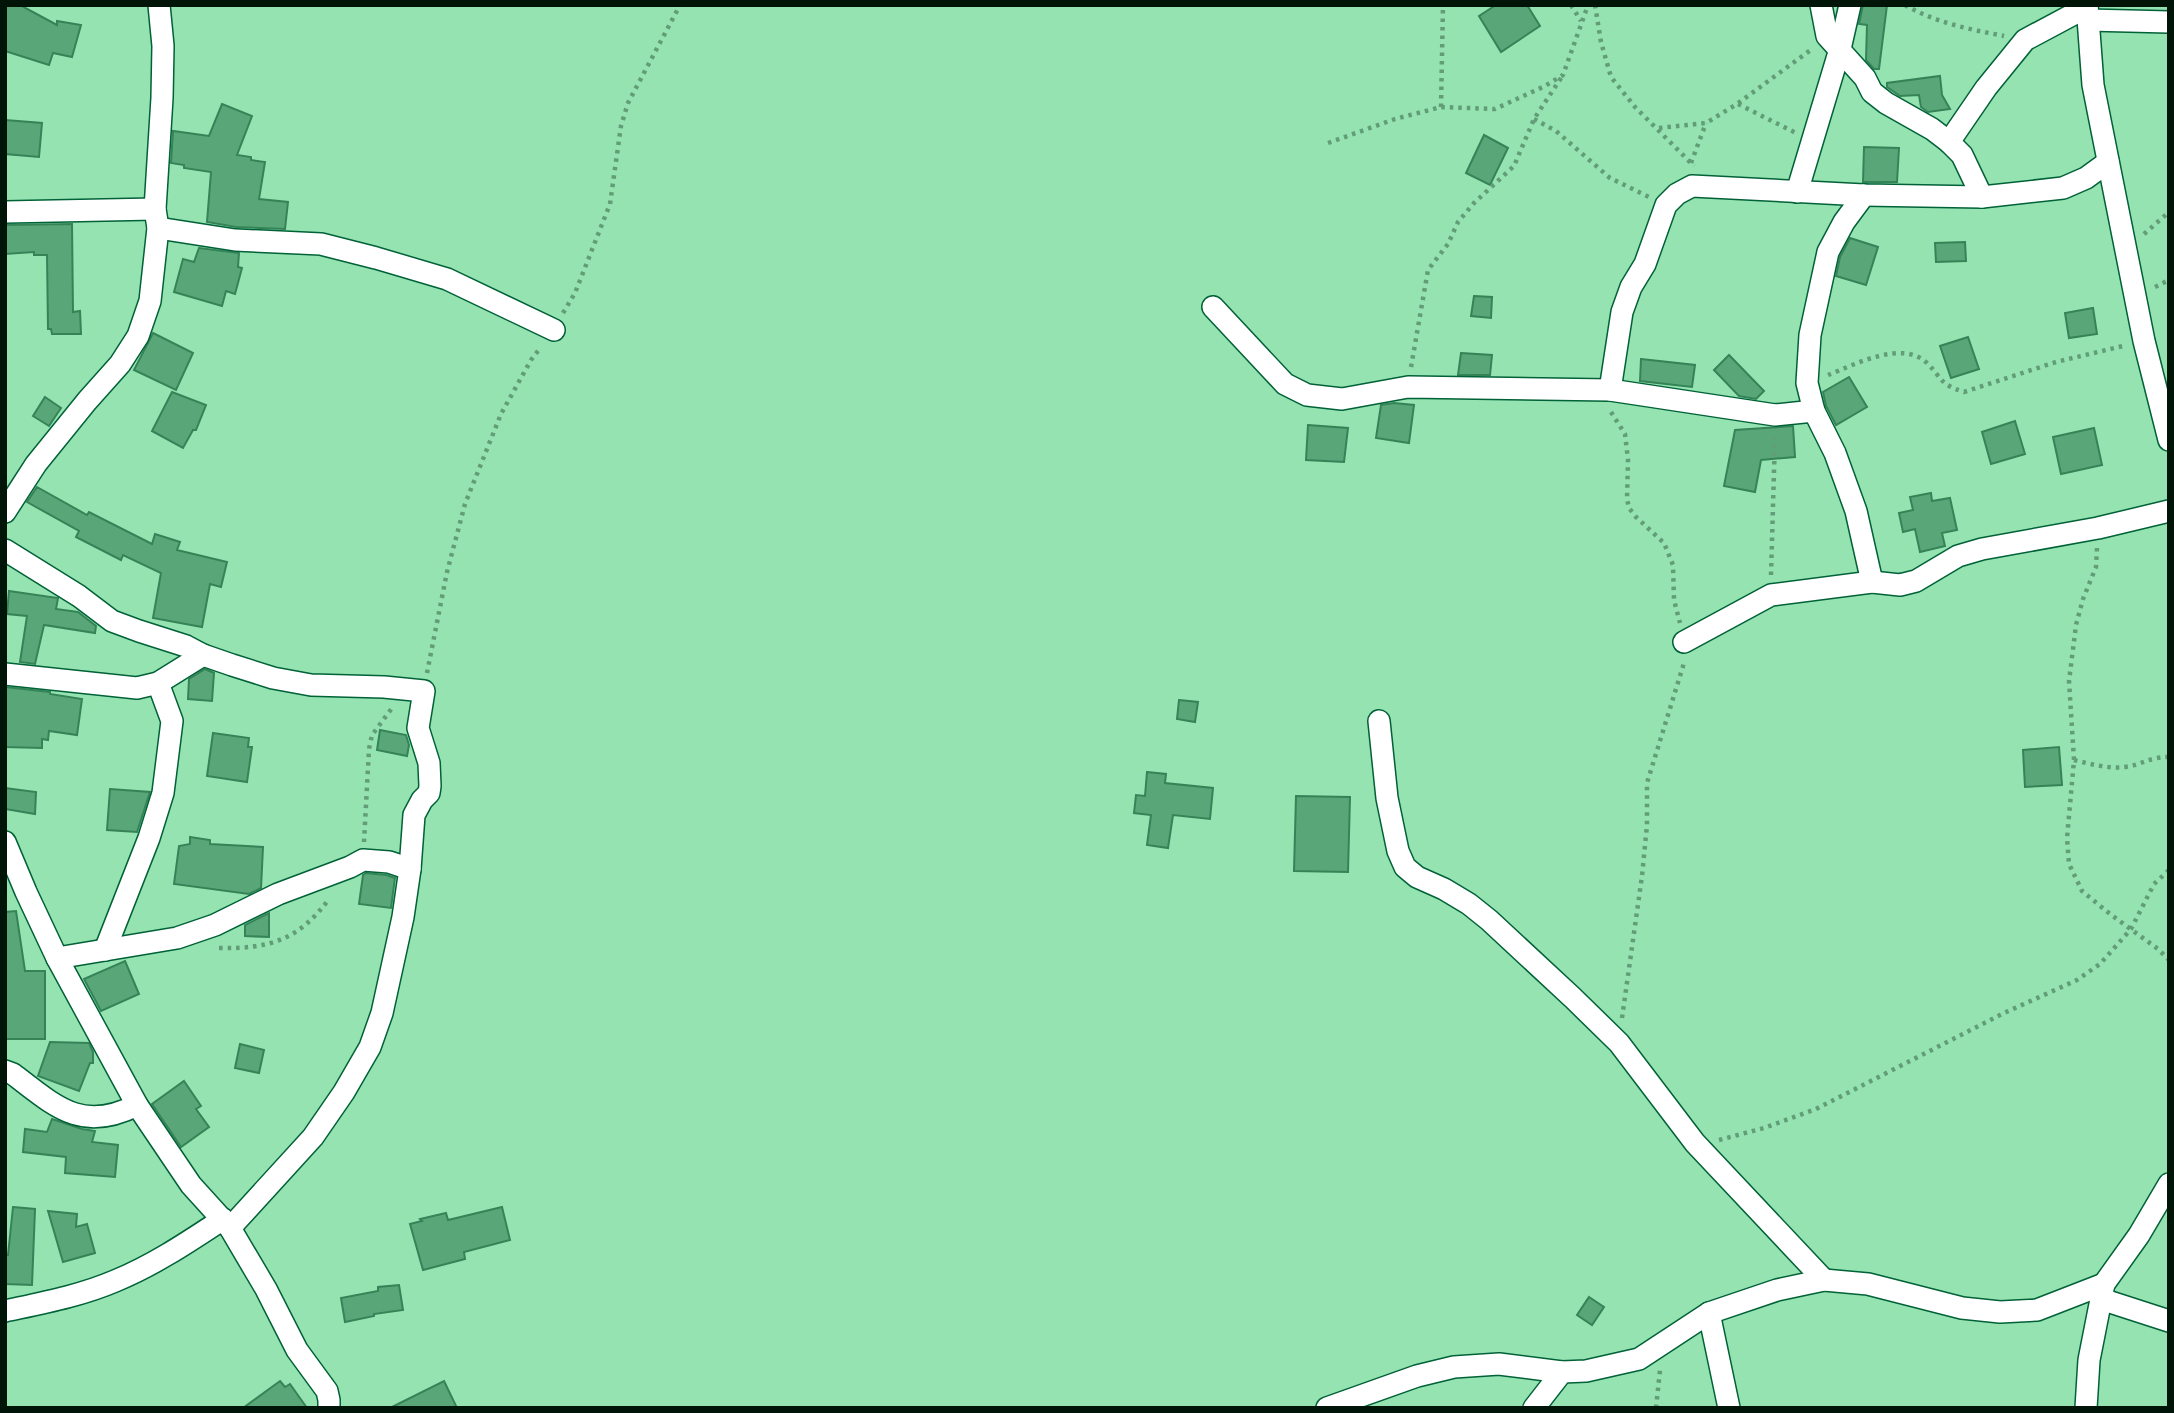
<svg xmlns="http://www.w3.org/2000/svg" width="2174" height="1413" font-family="'Noto Serif',serif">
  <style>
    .building { fill: #59a778; stroke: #358458; stroke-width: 2 }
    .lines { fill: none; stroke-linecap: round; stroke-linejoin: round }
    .street-casing { stroke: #016137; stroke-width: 24 }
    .path { stroke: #629d77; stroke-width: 4.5; stroke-dasharray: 3.5 5; stroke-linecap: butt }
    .street { stroke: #fff; stroke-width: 21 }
  </style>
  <rect width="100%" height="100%" fill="#94e3b1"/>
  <g class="building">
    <path d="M 5,5 L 20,5 L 57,25 L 57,21 L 81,25 L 72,57 L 53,53 L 49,65 L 5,51 Z"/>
    <path d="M 1496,5 L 1527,5 L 1540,26 L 1501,52 L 1479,16 Z"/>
    <path d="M 1863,5 L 1887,5 L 1879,69 L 1874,69 L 1866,60 L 1867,25 L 1859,24 Z"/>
    <path d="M 1940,76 L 1942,95 L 1950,109 L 1928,112 L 1921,107 L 1919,95 L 1900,96 L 1887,87 L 1887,83 Z"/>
    <path d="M 222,104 L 252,116 L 237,155 L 251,157 L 251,160 L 265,162 L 259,199 L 288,202 L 285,229 L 236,227 L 207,222 L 211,172 L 184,168 L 184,165 L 171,163 L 173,131 L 209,136 Z"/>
    <path d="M 5,120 L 42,123 L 39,157 L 5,154 Z"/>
    <path d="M 1484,135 L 1508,148 L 1490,185 L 1466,173 Z"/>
    <path d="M 1864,147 L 1899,148 L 1897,182 L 1863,182 Z"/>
    <path d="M 72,224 L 73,312 L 80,311 L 81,334 L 52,334 L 51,329 L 48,329 L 47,255 L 34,255 L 34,252 L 5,254 L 5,225 Z"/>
    <path d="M 1850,238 L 1878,247 L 1866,285 L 1836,276 L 1840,257 Z"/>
    <path d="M 1965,242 L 1966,261 L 1936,262 L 1935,243 Z"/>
    <path d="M 199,248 L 239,253 L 238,267 L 242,268 L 235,294 L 226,291 L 222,306 L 174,292 L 183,259 L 194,262 Z"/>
    <path d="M 1474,296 L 1492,297 L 1491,318 L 1471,316 Z"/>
    <path d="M 2093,308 L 2097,334 L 2069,338 L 2065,313 Z"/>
    <path d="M 153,333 L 193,353 L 176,390 L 134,370 Z"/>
    <path d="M 1968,337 L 1979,369 L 1951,378 L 1940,346 Z"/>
    <path d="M 1461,353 L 1492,355 L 1490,375 L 1458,375 Z"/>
    <path d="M 1729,355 L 1764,391 L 1756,399 L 1739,396 L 1714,370 Z"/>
    <path d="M 1641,359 L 1695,365 L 1692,387 L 1640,381 Z"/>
    <path d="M 1849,377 L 1867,407 L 1836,425 L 1826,406 L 1823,392 Z"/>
    <path d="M 172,392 L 206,405 L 196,430 L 193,430 L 183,448 L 152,431 Z"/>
    <path d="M 45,397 L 61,408 L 49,426 L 33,416 Z"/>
    <path d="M 1394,403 L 1414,405 L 1409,443 L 1376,438 L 1381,405 Z"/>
    <path d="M 2015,421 L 2025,454 L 1991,464 L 1982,432 Z"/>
    <path d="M 1308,425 L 1348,428 L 1344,462 L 1306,460 Z"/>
    <path d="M 1793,426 L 1795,457 L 1761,460 L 1755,492 L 1724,486 L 1735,430 Z"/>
    <path d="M 2094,428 L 2102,465 L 2061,474 L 2053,437 Z"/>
    <path d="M 37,487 L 87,515 L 89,512 L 152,544 L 155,534 L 180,542 L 177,550 L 227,562 L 221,587 L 210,584 L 202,627 L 153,618 L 161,573 L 123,555 L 121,560 L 76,537 L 79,531 L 27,502 Z"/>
    <path d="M 1931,493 L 1932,501 L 1950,498 L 1957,530 L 1942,533 L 1945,546 L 1920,552 L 1915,529 L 1903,532 L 1899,513 L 1913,510 L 1910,497 Z"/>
    <path d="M 9,591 L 58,598 L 56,609 L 78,612 L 96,626 L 95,633 L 44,625 L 35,664 L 20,662 L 27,616 L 7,614 Z"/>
    <path d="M 205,669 L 214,673 L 212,701 L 188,699 L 189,679 Z"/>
    <path d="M 5,687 L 50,692 L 50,694 L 82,699 L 77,735 L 49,731 L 48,740 L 42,739 L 42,748 L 5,747 Z"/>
    <path d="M 1179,700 L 1198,702 L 1195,722 L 1177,719 Z"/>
    <path d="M 380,730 L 406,735 L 409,745 L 407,756 L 377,750 Z"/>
    <path d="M 213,733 L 249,738 L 248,747 L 252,747 L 247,782 L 207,776 Z"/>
    <path d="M 2059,747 L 2062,785 L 2025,787 L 2023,750 Z"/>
    <path d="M 1147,772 L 1166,774 L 1165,783 L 1213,788 L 1210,819 L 1173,815 L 1168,848 L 1147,845 L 1151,815 L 1134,813 L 1136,795 L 1145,796 Z"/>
    <path d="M 5,788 L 36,792 L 35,814 L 5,809 Z"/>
    <path d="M 110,789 L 150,792 L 137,832 L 107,830 Z"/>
    <path d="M 1296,796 L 1350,797 L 1348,872 L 1294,871 Z"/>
    <path d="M 190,837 L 210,840 L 210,844 L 263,847 L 261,888 L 249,894 L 174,884 L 179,846 L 190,844 Z"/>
    <path d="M 366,873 L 386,875 L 395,878 L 391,908 L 359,904 L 363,875 Z"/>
    <path d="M 16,911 L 25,971 L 45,971 L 45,1039 L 5,1039 L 5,912 Z"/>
    <path d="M 269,913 L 269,937 L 245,936 L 245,925 Z"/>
    <path d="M 125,961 L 139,994 L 101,1011 L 84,979 Z"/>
    <path d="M 50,1042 L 89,1043 L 93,1052 L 93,1063 L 90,1063 L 79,1091 L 38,1076 Z"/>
    <path d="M 240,1044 L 264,1050 L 259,1073 L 235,1068 Z"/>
    <path d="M 184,1081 L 201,1106 L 196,1109 L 209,1127 L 181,1147 L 152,1104 Z"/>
    <path d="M 52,1119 L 82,1129 L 95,1131 L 92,1142 L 118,1145 L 115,1177 L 65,1173 L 66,1157 L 23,1152 L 25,1129 L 47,1132 Z"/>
    <path d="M 13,1207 L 35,1209 L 32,1285 L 5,1284 L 5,1255 L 8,1255 Z"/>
    <path d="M 502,1207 L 510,1240 L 464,1252 L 465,1259 L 423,1270 L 410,1224 L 422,1221 L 420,1219 L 446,1213 L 448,1220 Z"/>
    <path d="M 48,1211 L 77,1214 L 76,1227 L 87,1224 L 95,1253 L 63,1262 Z"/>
    <path d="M 399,1285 L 403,1310 L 374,1314 L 374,1316 L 345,1322 L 341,1298 L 378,1291 L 378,1287 Z"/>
    <path d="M 1589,1297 L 1604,1307 L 1592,1325 L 1577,1315 Z"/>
    <path d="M 280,1381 L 285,1387 L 290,1384 L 307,1408 L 243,1408 Z"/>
    <path d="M 444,1381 L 457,1408 L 390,1408 Z"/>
  </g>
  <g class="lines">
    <defs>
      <g id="street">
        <path d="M 1821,5 L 1827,36 L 1865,78 L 1872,92 L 1886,103 L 1932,129 L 1949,142 L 1962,155 L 1982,197"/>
        <path d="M 2087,5 L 2093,85 L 2144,341 L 2169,440"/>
        <path d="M 2088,20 L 2169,22"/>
        <path d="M 1949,142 L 1986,88 L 2025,40 L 2087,7"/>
        <path d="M 1797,192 L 1840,49 L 1850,5"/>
        <path d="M 1864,195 L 1844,222 L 1828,252 L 1810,335 L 1807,383 L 1814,411 L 1835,453 L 1856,511 L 1872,582"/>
        <path d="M 5,212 L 155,209"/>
        <path d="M 158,228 L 235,240 L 321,244 L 376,258 L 447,279 L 554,330"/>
        <path d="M 1213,307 L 1285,384 L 1307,395 L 1342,399 L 1408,387 L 1610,390 L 1775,415 L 1814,411"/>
        <path d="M 1610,390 L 1622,312 L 1631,287 L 1645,264 L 1666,205 L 1677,194 L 1692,186 L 1864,195 L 1982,197 L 2063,188 L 2086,178 L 2108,162"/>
        <path d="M 5,512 L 36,464 L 87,401 L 120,364 L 138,336 L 150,301 L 158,228 L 155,209 L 162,98 L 163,46 L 159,5"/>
        <path d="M 5,550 L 79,596 L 112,621 L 139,631 L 186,646 L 203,655 L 232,665 L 273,678 L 311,685 L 384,687 L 424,691 L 418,728 L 429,763 L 430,786 L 429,793 L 422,800 L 414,815 L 410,869 L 403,917 L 382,1013 L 370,1047 L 344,1092 L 313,1137 L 230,1228"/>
        <path d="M 1684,642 L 1771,595 L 1872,582 L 1900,585 L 1916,581 L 1958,556 L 1982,549 L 2098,528 L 2169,511"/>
        <path d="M 5,674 L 137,688 L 158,683 L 203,655"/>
        <path d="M 1379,721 L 1387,798 L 1398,851 L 1405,867 L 1417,877 L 1444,889 L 1469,904 L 1489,920 L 1573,998 L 1619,1043 L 1695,1143 L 1824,1280"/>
        <path d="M 5,842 L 26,892 L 57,958 L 137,1105 L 191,1185 L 230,1228 L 266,1289 L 297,1350 L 327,1391 L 329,1400 L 329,1408"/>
        <path d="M 105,950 L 149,838 L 163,793 L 172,721 L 158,683"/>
        <path d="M 57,958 L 177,938 L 215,925 L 278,894 L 350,867 L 363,860 L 389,862 L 410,869"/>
        <path d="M 5,1071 L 13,1074 C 56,1107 82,1133 137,1105"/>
        <path d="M 2101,1299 L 2169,1321"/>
        <path d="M 5,1311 C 42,1303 80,1296 115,1281 C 154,1265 188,1242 223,1219"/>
        <path d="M 1709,1313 L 1729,1408"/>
        <path d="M 1327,1408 L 1417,1376 L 1454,1367 L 1499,1364 L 1562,1372 L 1586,1371 L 1639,1359 L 1709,1313 L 1777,1290 L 1824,1280 L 1868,1284 L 1962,1308 L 2000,1312 L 2037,1310 L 2104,1284"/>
        <path d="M 1534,1408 L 1562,1372"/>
        <path d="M 2086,1408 L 2089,1360 L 2104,1284 L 2139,1235 L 2169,1184"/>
      </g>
    </defs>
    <use href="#street" class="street-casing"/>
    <g class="path">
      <path d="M 1571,5 L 1581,21"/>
      <path d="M 1595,5 L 1601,42 L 1611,77 L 1635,107 L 1694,166"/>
      <path d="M 1905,5 C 1936,23 1969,29 2004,36"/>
      <path d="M 1738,104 L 1796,133"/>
      <path d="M 1441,107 L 1443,5"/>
      <path d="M 1534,119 L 1556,131 L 1610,178 L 1649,197"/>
      <path d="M 1659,128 L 1706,123 L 1737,104 L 1812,49"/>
      <path d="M 1328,143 L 1395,119 L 1441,107 L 1495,109 L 1545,86 L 1563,75 L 1588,5"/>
      <path d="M 1691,163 L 1706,123"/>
      <path d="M 2144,234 L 2169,212"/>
      <path d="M 2155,287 L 2169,280"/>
      <path d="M 563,313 L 575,293 L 610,204 L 621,126 L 628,103 L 680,5"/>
      <path d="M 1411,367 L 1428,270 L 1448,244 L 1458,222 L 1474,203 L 1514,166 L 1534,119 L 1563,75"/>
      <path d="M 1828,375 C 1854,365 1902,339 1927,363 C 1943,379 1939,384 1964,392 L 2056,362 L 2123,346"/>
      <path d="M 1611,412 L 1625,434 L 1628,460 L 1627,499 L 1629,508 L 1636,517 L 1664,543 L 1673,565 L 1674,600 L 1680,623"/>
      <path d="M 2097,548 L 2096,567 L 2083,599 L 2076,625 L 2069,681 L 2074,760 L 2067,838 L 2069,864 L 2082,891 L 2110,914 L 2158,949 L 2169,960"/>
      <path d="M 1771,575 L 1775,437"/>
      <path d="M 427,673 L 447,572 L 465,504 L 501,414 L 531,360 L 541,347"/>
      <path d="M 2074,760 C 2091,764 2108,769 2125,767 C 2141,765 2149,757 2169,757"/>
      <path d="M 364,842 L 369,749 L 372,735 L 392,708"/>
      <path d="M 219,948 C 269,949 299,940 329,899"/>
      <path d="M 1622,1018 L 1642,876 L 1647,825 L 1647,783 L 1684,663"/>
      <path d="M 1719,1140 L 1764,1128 L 1816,1109 L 2004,1013 L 2077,980 L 2100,964 L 2131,929 L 2154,884 L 2169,870"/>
      <path d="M 1656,1408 L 1660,1370"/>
    </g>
    <use href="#street" class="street"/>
  </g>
  <rect width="2174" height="1413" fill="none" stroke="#001507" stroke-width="14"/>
</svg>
